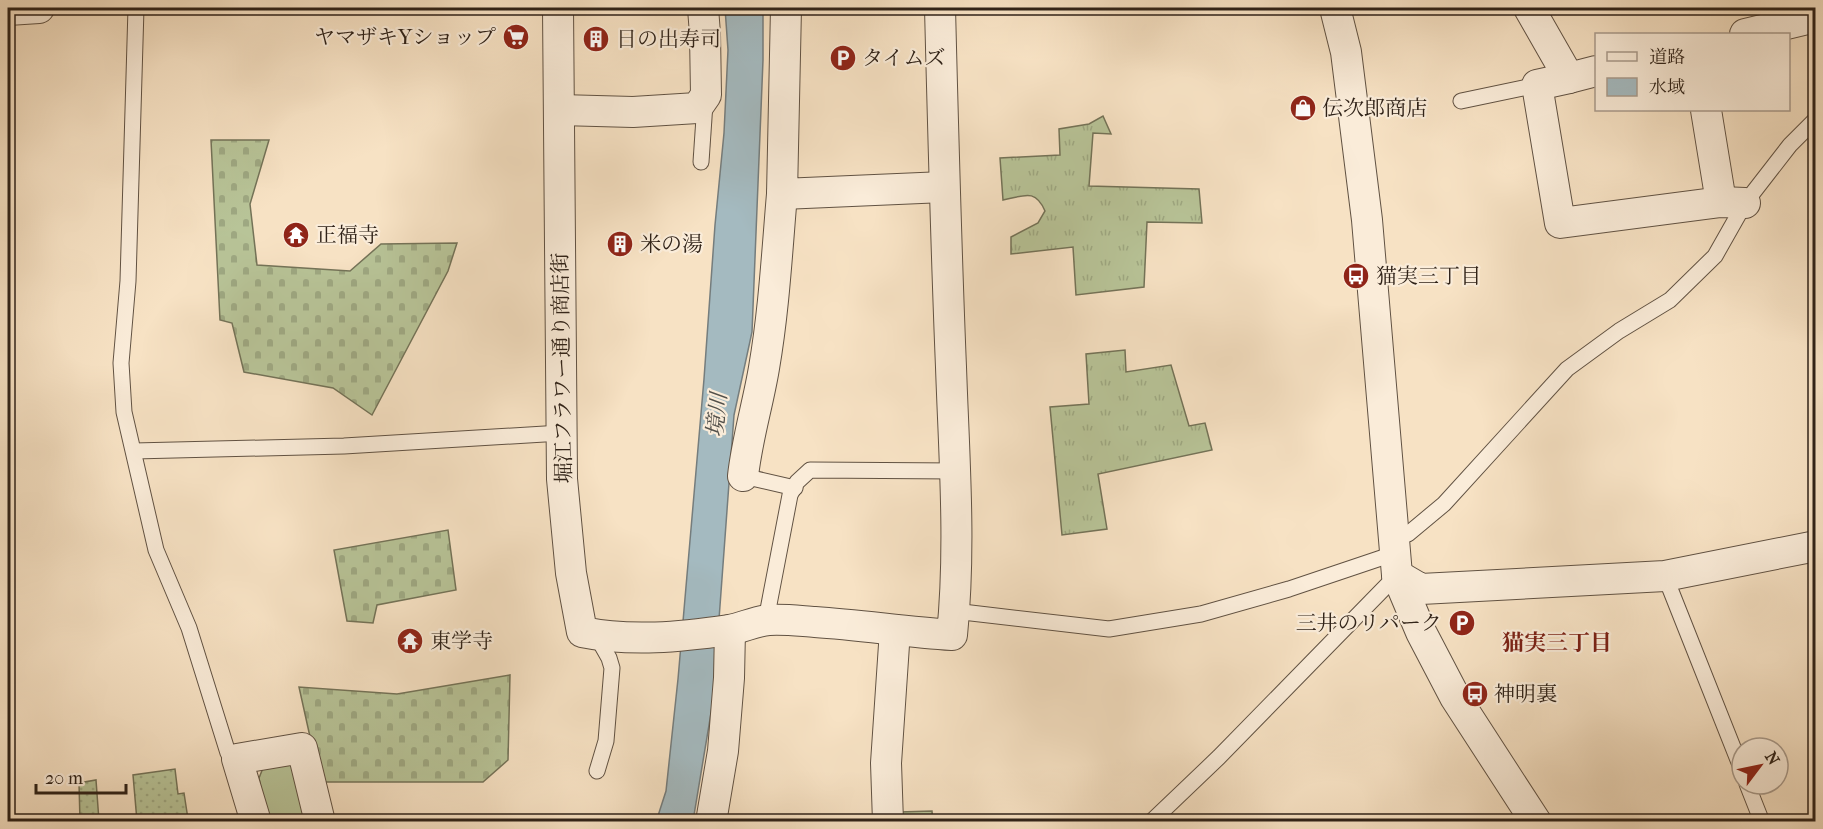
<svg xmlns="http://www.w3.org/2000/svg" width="1823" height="829" font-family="'IM FELL French Canon','Noto Serif JP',serif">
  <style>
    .grass { fill: url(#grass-tufts); stroke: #747358; stroke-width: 1.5 }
    .forest { fill: url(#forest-firs); stroke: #747358; stroke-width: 1.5 }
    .cemetery { fill: url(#cemetery-stones); stroke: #747358; stroke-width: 1.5 }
    .park { fill: #b8c498; stroke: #747358; stroke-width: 1.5 }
    .garden { fill: url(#garden-dots); stroke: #747358; stroke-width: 1.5 }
    .water { fill: #a4bac0; stroke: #757d7d; stroke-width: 1.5 }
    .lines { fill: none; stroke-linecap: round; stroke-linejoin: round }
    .service-casing { stroke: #615243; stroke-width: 17 }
    .minor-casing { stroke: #615243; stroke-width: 32 }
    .service { stroke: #faecd9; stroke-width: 15 }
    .minor { stroke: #faecd9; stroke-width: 30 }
    .labels { text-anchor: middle; stroke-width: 4.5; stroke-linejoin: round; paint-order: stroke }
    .poi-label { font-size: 21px; fill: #2f2218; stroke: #faecd9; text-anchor: start }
    .street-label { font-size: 21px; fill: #2f2218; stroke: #faecd9 }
    .water-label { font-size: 22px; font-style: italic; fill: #52504a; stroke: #faecd9 }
    .neighbourhood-label { font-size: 22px; font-weight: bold; fill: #7a1f14; stroke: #faecd9 }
  </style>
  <defs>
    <pattern id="grass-tufts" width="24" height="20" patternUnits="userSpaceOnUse" patternTransform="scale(1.5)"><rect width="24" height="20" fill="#b8c498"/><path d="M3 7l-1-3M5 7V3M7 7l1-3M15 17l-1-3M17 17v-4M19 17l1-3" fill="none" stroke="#9ea882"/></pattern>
    <pattern id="forest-firs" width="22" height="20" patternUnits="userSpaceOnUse" patternTransform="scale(1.5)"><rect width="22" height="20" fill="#b8c498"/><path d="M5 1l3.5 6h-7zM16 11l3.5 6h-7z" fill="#9ea882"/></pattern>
    <pattern id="cemetery-stones" width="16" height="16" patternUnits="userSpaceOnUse" patternTransform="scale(1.5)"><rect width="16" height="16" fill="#b8c498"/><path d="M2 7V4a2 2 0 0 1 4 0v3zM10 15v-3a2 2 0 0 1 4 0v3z" fill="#9ea882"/></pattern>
    <pattern id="garden-dots" width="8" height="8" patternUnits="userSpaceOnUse" patternTransform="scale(1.5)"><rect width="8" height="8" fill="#b8c498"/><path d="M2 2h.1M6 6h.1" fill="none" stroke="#9ea882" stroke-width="1.8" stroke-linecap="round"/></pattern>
  </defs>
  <rect width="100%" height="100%" fill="#f7e2c4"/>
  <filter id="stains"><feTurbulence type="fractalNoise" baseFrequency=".00333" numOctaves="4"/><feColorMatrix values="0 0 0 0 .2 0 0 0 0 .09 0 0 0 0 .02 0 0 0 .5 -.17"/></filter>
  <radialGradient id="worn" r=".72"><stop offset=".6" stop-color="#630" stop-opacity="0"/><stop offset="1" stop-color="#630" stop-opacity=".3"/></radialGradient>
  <g class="grass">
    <path d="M 1103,116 L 1111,134 L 1093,133 L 1089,186 L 1199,189 L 1202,223 L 1147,222 L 1144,287 L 1076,295 L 1073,247 L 1011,254 L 1011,237 L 1038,223 L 1045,211 C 1035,188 1024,196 1003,200 L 1000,158 L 1060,155 L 1059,129 L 1089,124 Z"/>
    <path d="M 1125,350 L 1126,372 L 1171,365 L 1189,426 L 1205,423 L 1212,450 L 1098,474 L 1107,529 L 1062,535 L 1050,407 L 1089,404 L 1086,354 Z"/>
  </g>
  <path class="forest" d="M 932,811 L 933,821 L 899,821 L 899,812 Z"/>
  <g class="cemetery">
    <path d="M 211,140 L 269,140 L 250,204 L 257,265 L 350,271 L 381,244 L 457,243 L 448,271 L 372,415 L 333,388 L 244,372 L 232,323 L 220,320 Z"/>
    <path d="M 448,530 L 456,590 L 377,605 L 373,623 L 347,621 L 334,550 Z"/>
    <path d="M 510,675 L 508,760 L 483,782 L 320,782 L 299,687 L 397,694 Z"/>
  </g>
  <path class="park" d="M 288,759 L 297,766 L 309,821 L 267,821 L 259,778 L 265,763 Z"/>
  <g class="garden">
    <path d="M 175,769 L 178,794 L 184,793 L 188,819 L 167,822 L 137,821 L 133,775 Z"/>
    <path d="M 96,780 L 99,821 L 80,821 L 79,783 Z"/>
  </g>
  <path class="water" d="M 725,8 L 763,8 L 763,60 L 752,332 L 734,415 L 713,701 L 693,821 L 656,822 L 666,791 L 678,679 L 704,379 L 715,225 L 724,133 L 728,50 Z"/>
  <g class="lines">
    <defs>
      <g id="service">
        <path d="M 136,8 L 128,281 L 121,363 L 124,412 L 156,550 L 189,628 L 228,753 L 237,759"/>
        <path d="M 1461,101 L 1537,85"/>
        <path d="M 701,162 L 705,103"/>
        <path d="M 134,451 L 344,446 L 561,433"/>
        <path d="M 743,476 L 795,488"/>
        <path d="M 1394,536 L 1408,534 L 1444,504 L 1567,369 L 1619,331 L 1670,300 L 1715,256 L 1745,203 L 1790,145 L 1816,119"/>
        <path d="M 1665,576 L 1742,770"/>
        <path d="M 954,611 L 1109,629 L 1201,614 L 1289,589 L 1396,553"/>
        <path d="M 766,620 L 790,495 L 797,482 L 810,470 L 956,471"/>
        <path d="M 596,635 L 609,658 L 612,668 L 606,741 L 597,771"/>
        <path d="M 1747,784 L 1762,822"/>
        <path d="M 1151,822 L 1219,757 L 1397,575"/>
      </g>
      <g id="minor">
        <path d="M 558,8 L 562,479 L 571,573 L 582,632 C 631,642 680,637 729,630 C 742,628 755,621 769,620 C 784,619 800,621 815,622 C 861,625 906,632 952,635 C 961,546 954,456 951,367 C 946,247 943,127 940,8"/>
        <path d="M 786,8 L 782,194 L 944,187"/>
        <path d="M 1335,8 L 1346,52 L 1367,220 L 1397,575 L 1421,632 L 1455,697 L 1536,822"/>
        <path d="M 1529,8 L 1569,78 L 1596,71"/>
        <path d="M 8,10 L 39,8"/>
        <path d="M 1745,34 L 1816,17"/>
        <path d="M 1569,78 L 1537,85 L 1560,223 L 1721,202 L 1745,203"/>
        <path d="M 560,110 L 633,112 L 697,108 L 706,95 L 705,34 L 703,8"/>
        <path d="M 1706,110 L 1721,202"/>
        <path d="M 743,476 C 747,439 758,404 764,368 C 774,310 777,252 782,194"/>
        <path d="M 1397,575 L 1421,589 L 1665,576 L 1816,546"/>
        <path d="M 256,822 L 237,759 L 302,748 L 320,822"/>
        <path d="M 711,822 L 723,751 L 729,678 L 730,630"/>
        <path d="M 888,822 L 886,763 L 895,630"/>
      </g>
    </defs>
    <use href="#service" class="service-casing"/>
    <use href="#minor" class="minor-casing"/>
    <use href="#service" class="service"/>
    <use href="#minor" class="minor"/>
  </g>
  <defs>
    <symbol id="supermarket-disc" viewBox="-11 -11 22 22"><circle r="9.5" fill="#8f2418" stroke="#faecd9"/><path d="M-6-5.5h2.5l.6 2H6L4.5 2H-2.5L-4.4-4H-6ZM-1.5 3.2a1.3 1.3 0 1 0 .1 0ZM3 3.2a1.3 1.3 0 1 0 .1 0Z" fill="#fff"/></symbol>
    <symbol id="building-disc" viewBox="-11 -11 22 22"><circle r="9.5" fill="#8f2418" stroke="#faecd9"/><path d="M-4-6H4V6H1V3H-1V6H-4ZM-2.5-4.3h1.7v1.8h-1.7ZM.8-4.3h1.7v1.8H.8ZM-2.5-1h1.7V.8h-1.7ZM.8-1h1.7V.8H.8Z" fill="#fff"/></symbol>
    <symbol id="parking-disc" viewBox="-11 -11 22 22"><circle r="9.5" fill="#8f2418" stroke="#faecd9"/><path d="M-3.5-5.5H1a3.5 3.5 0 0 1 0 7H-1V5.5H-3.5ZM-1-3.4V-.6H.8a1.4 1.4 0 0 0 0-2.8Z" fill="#fff"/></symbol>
    <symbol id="shop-disc" viewBox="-11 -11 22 22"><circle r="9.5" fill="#8f2418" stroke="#faecd9"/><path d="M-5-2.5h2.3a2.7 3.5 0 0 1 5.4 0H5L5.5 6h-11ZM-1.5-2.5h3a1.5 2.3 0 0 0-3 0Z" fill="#fff"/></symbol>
    <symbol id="temple-disc" viewBox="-11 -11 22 22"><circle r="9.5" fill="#8f2418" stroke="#faecd9"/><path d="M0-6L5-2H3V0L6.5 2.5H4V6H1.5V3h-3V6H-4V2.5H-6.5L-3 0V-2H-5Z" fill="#fff"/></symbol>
    <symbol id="bus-disc" viewBox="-11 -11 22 22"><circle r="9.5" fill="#8f2418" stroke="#faecd9"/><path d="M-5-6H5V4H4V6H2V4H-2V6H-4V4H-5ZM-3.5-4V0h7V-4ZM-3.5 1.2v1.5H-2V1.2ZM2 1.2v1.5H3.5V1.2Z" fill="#fff"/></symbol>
  </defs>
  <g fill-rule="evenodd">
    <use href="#supermarket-disc" x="501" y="22" width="30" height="30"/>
    <use href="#building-disc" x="581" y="24" width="30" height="30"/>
    <use href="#parking-disc" x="828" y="43" width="30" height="30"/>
    <use href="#shop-disc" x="1288" y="93" width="30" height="30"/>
    <use href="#temple-disc" x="281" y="220" width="30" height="30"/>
    <use href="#building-disc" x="605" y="229" width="30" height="30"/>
    <use href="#bus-disc" x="1341" y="261" width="30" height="30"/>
    <use href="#parking-disc" x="1447" y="608" width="30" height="30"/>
    <use href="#temple-disc" x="395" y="626" width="30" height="30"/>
    <use href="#bus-disc" x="1460" y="679" width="30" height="30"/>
  </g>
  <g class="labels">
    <g class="poi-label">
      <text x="496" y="44" text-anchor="end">ヤマザキYショップ</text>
      <text x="616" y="46">日の出寿司</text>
      <text x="862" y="65">タイムズ</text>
      <text x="1322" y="115">伝次郎商店</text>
      <text x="316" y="242">正福寺</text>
      <text x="640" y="251">米の湯</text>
      <text x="1376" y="283">猫実三丁目</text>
      <text x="1442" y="630" text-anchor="end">三井のリパーク</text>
      <text x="430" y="648">東学寺</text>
      <text x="1494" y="701">神明裏</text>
    </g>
    <g class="street-label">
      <text transform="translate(562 368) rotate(-91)" y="7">堀江フラワー通り商店街</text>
    </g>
    <g class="water-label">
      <text transform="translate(716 415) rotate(-84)" y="8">境川</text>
    </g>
    <g class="neighbourhood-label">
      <text x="1557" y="650">猫実三丁目</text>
    </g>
  </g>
  <rect width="1823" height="829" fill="none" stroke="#f7e2c4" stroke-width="30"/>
  <rect x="9" y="9" width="1805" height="811" fill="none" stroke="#2f2218" stroke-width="3"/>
  <rect x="15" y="15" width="1793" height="799" fill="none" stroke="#2f2218" stroke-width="1.5"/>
  <rect x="1595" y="33" width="195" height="78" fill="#faecd9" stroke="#a99b8c" stroke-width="1.5"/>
  <rect x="1607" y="52" width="30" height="9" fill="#faecd9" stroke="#a99b8c" stroke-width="1.5"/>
  <text x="1649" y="63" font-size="18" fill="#2f2218">道路</text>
  <rect x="1607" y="78" width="30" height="18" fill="#a4bac0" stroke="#a99b8c" stroke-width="1.5"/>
  <text x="1649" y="93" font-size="18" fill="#2f2218">水域</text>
  <g transform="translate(1760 766) rotate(58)"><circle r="28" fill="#faecd9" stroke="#a99b8c" stroke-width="1.5"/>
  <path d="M0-4.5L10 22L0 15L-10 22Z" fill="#8f2418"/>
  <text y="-9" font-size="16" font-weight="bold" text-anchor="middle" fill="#2f2218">N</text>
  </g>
  <path d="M36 784v9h90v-9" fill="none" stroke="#2f2218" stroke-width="3"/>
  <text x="45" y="784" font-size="18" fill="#2f2218" stroke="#faecd9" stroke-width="4.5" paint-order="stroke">20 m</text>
  <rect width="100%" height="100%" filter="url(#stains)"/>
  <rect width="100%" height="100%" fill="url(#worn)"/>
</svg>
